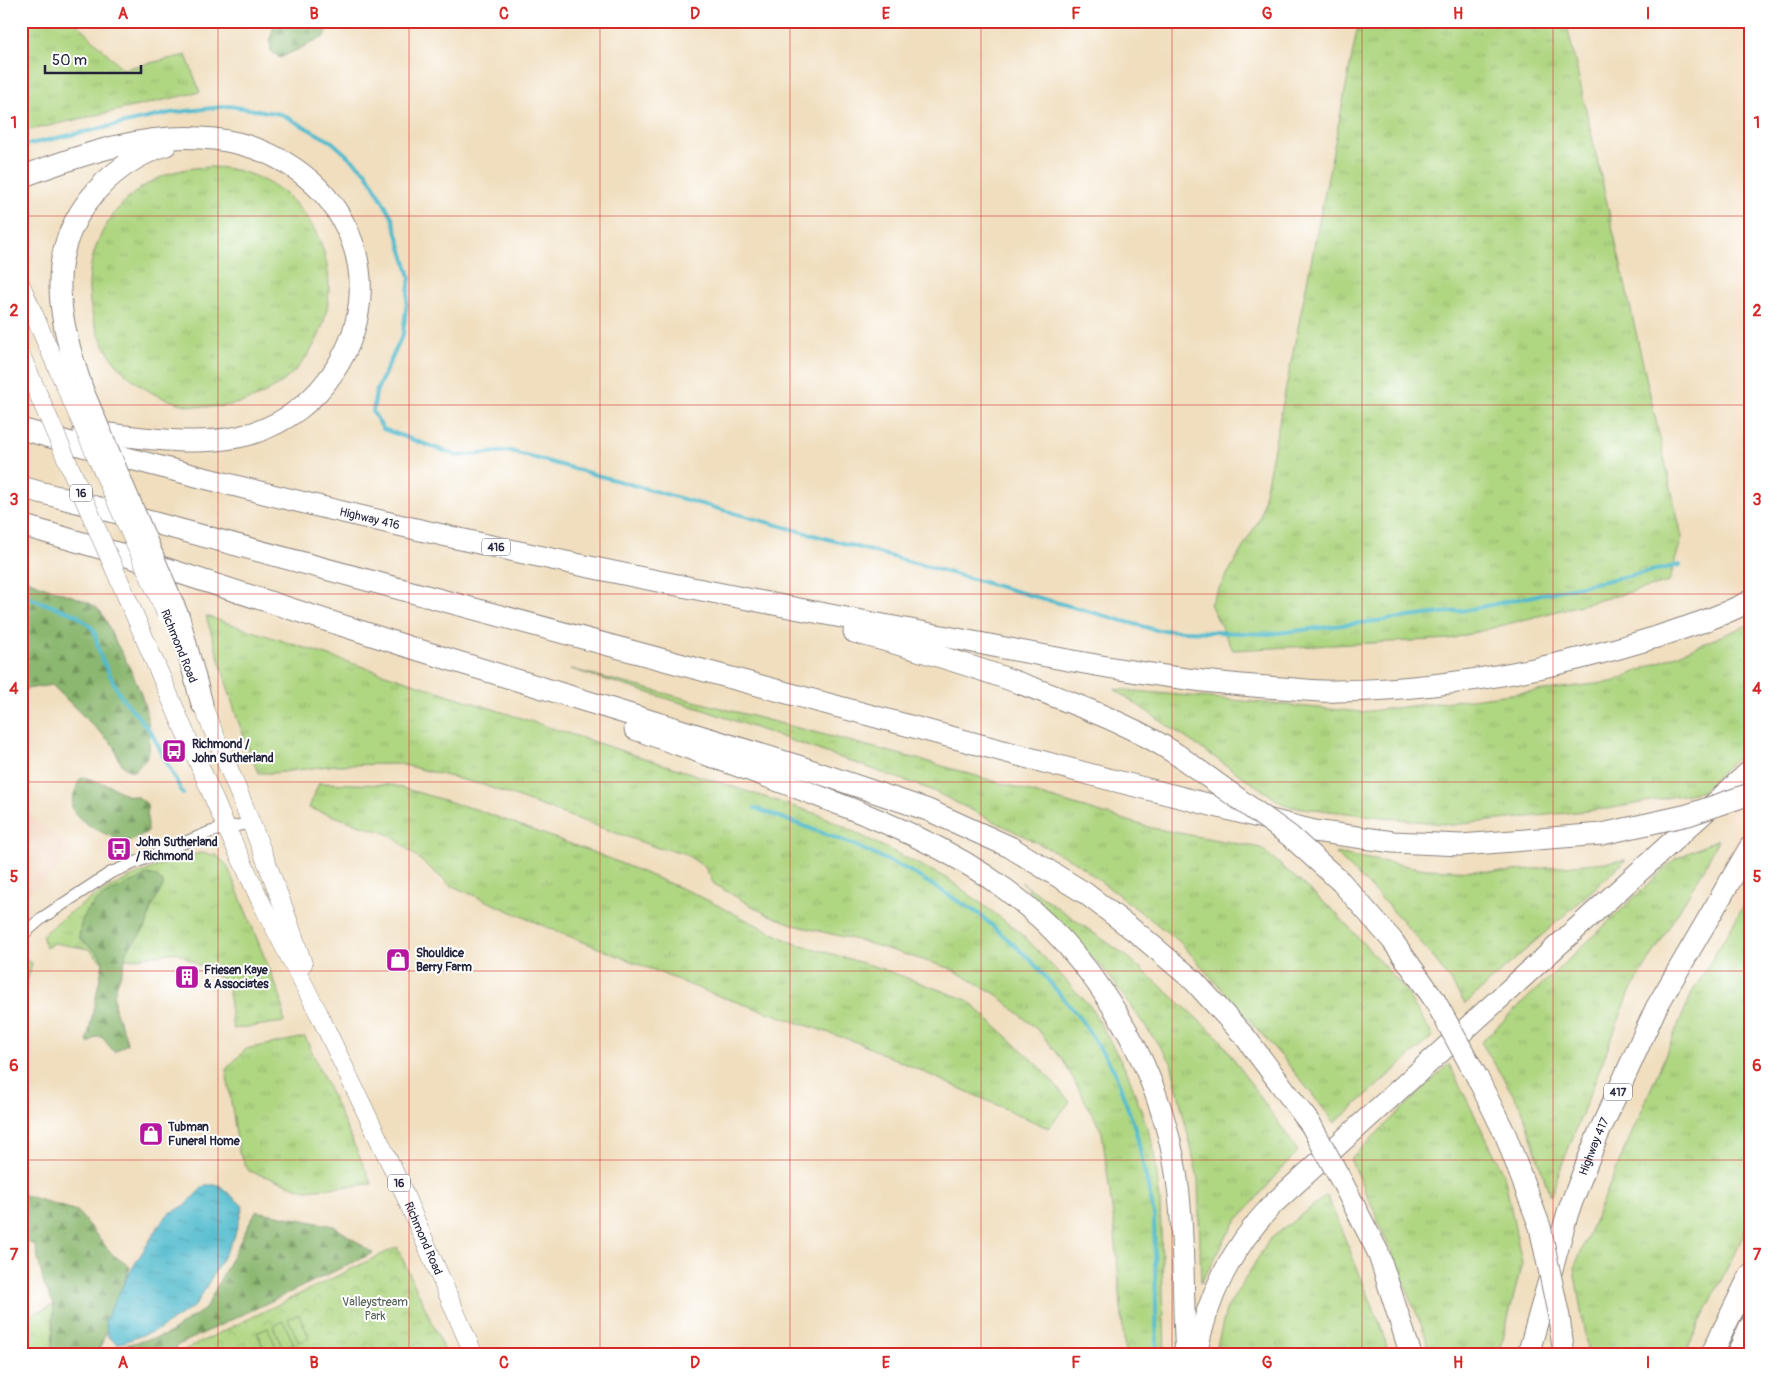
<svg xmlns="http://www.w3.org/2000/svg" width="1771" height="1376" font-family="Pangolin,sans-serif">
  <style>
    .built { fill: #f1d5bd }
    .grass { fill: url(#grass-tufts); stroke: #687c5e }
    .forest { fill: url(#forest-firs); stroke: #566c55 }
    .park { fill: url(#park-crowns); stroke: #687c5e }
    .pitch { fill: #afd681; stroke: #687c5e }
    .water { fill: url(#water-ripples); stroke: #3a6e84 }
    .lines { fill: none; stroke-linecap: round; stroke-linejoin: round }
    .stream { stroke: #51bbcd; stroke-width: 4 }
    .street-casing { stroke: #89807c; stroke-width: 13 }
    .primary-casing { stroke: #89807c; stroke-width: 19 }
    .highway-casing { stroke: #89807c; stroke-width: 23 }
    .street { stroke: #fff; stroke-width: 11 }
    .primary { stroke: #fff; stroke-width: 18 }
    .highway { stroke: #fff; stroke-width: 21 }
    .primary-bridge-casing { stroke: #89807c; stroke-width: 19; stroke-linecap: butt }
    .highway-bridge-casing { stroke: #89807c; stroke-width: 23; stroke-linecap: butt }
    .primary-bridge { stroke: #fff; stroke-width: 18 }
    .highway-bridge { stroke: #fff; stroke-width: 21 }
    .grid { fill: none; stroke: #d62828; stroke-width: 1; stroke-opacity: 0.55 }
    .labels { text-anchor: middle; stroke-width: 4; stroke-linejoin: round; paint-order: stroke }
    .shield { fill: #fff; stroke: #646476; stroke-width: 1 }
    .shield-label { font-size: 11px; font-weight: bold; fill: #22223b }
    .street-label { font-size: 12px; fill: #22223b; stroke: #fff }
    .poi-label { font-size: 12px; font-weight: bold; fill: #22223b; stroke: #fff; text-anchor: start }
    .park-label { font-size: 12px; fill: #536154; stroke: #fff }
    .neatline { fill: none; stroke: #d62828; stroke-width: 2 }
    .grid-label { font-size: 16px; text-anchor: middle; font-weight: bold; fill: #d62828 }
  </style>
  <defs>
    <pattern id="grass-tufts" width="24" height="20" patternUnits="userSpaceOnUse" patternTransform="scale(1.25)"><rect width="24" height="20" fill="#afd681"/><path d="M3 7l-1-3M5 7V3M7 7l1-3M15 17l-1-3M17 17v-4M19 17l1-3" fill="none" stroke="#96b770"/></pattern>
    <pattern id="forest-firs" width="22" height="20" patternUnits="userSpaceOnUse" patternTransform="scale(1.25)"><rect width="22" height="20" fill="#8bb76f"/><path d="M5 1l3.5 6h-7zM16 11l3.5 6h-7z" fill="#71945c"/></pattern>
    <pattern id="park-crowns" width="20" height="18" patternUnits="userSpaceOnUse" patternTransform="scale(1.25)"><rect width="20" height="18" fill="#afd681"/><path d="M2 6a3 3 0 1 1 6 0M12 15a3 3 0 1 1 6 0" fill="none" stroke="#96b770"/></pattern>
    <pattern id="water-ripples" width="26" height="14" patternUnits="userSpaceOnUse" patternTransform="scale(1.25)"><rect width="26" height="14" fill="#51bbcd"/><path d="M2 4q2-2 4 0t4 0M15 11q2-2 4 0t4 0" fill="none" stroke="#4398a8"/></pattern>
  </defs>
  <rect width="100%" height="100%" fill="#fff"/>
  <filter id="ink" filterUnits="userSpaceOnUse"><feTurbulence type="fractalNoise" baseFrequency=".02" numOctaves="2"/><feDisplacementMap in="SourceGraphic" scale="10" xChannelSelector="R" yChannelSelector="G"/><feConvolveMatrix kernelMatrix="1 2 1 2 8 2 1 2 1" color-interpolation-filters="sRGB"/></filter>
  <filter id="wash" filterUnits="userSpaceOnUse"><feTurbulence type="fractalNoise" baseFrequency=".0096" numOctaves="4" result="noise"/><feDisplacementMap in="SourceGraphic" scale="20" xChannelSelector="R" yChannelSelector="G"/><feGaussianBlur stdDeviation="1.12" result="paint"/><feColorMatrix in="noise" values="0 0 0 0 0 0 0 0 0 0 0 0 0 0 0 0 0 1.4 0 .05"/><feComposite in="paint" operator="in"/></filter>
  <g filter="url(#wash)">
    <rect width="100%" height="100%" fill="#f0debe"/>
    <path class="built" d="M 21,808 L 76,853 L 21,901 Z"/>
    <g class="grass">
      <path d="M 21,21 L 74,21 L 123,69 L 186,55 L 200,92 L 21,132 Z"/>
      <path d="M 1359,21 L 1566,21 L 1682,537 L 1669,582 L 1450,639 L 1233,650 L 1210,604 L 1260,518 Z"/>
      <circle cx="209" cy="287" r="120"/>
      <path d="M 206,616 L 820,815 L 948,879 L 1021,933 L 1091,1007 L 1128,1074 L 1153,1144 L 1160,1201 L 1165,1355 L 1125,1355 L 1115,1232 L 1102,1132 L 1064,1062 L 1040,1032 L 996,994 L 949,968 L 861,941 L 798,926 L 766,914 L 714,884 L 705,867 L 682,852 L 658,848 L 483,785 L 400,764 L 336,765 L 275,773 L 258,773 L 237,718 Z"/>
      <path d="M 1750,624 L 1750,745 L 1703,791 L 1613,808 L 1452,825 L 1286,806 L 1114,689 L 1361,712 L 1612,682 Z"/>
      <path d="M 571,669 L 929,762 L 1152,828 L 1261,848 L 1335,912 L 1402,986 L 1433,1036 L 1335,1123 L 1283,1058 L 1179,941 L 1074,861 L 929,789 L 701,709 Z"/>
      <path d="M 319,783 L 392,785 L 478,810 L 603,856 L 695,894 L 791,942 L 880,968 L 967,1000 L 1036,1063 L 1070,1102 L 1048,1128 L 859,1043 L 710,993 L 544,926 L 450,885 L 391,835 L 309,808 Z"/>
      <path d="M 1718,839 L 1705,867 L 1629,994 L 1550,1196 L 1522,1109 L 1481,1042 L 1675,859 Z"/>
      <path d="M 200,853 L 216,855 L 227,865 L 281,998 L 284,1022 L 233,1029 L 227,982 L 177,952 L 103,963 L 89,949 L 54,943 L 46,948 L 42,935 C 88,895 141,868 200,853 Z"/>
      <path d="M 1335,853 L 1425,869 L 1503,872 L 1626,860 L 1465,1004 C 1429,945 1384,900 1335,853 Z"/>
      <path d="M 1021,882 L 1128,957 L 1219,1038 L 1298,1151 L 1233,1225 L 1201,1283 L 1198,1178 L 1171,1062 L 1107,973 Z"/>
      <path d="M 1750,895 L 1750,1222 L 1684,1355 L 1588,1355 L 1574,1268 L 1692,993 Z"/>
      <path d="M 21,958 L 32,963 L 21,1006 Z"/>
      <path d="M 305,1037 L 372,1184 L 306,1190 L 249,1171 L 239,1153 L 226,1069 L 246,1049 Z"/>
      <path d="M 1449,1064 L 1504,1174 L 1522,1263 L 1499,1355 L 1429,1355 L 1425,1334 L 1375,1213 L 1350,1159 Z"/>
      <path d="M 1327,1195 L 1384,1334 L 1388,1355 L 1215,1355 L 1226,1310 L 1269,1240 Z"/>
      <path d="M 54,1305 L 52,1355 L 21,1355 L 21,1319 Z"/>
    </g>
    <g class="forest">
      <path d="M 275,21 L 332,21 L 324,37 L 280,58 L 271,51 L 270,41 Z"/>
      <path d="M 21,575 C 41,591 86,595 100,611 C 106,619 110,630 114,639 C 133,673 153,709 149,750 C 148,759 140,765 134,771 L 126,769 L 118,759 L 115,747 L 52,685 L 26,689 L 21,699 Z"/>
      <path d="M 84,777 L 111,786 L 126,795 L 138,797 L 147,804 L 148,831 C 142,836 136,841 127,841 C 114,840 74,821 72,807 C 71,799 77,787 79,780 Z"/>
      <path d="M 148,874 L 156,876 L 163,882 L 163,886 L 151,908 L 146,927 L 125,953 C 126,972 114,982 114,999 C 114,1016 126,1031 127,1044 L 114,1052 L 102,1037 L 96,1037 L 89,1044 L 87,1041 L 103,963 L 100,955 L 79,938 C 81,895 117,892 148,874 Z"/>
      <path d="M 21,1194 L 77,1211 L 112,1254 L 130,1267 L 99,1351 L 166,1335 L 205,1309 L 256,1211 L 334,1226 L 373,1253 L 176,1346 L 178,1355 L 52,1355 L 54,1305 L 44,1285 L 35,1245 L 21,1240 Z"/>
    </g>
    <path class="park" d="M 397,1247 L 447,1355 L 174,1355 Z"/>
    <g class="pitch">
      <path d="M 299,1314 L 309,1338 L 299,1342 L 288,1319 Z"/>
      <path d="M 283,1321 L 294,1344 L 283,1349 L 273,1326 Z"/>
      <path d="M 268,1328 L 278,1351 L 267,1355 L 257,1333 Z"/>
    </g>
    <path class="water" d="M 205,1185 L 219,1185 L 243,1206 L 234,1238 L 196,1305 L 160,1329 L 118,1344 L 108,1337 L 105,1320 L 130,1272 L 158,1227 L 169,1213 L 184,1206 Z"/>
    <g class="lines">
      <g class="stream">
        <path d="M 21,146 L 170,113 L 229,106 L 281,114 L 332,142 L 366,172 L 392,217 L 410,277 L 403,334 L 376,392 L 373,412 L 383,429 L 458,456 L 510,451 L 1156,630 L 1269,634 L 1467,610 L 1680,565"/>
        <path d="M 21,595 L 77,615 L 94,630 L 100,655 L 120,695 L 151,732 L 183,794"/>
        <path d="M 755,808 L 852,844 L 908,870 L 979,914 L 1030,959 L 1080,1018 L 1114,1070 L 1136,1131 L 1154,1214 L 1157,1355"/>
      </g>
    </g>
  </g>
  <g filter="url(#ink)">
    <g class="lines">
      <defs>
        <path id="street" d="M 21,936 L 42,918 L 110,873 L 210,832 L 249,823"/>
        <g id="primary">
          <path d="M 21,285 L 66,388"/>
          <path d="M 21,355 L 32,380"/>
          <path id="s1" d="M 131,607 L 226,827 L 261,902 L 319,1014 L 400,1184 L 474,1355"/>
          <path d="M 197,692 C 234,782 273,871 303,964"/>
        </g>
        <g id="highway">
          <path d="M 21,177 C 83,154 147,131 214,139 C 337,153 405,279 327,381 C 306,409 273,430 238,437 C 189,447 133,436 84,431"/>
          <path d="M 83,391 C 72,358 61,324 60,288 C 58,221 105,166 166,145"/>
          <path id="s2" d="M 21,429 C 312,511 608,574 905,629 C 1030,652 1155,681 1282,688 C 1300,689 1318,692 1336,691 C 1442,690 1549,670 1650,639 C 1684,628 1718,618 1750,601"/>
          <path d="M 21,487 L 1100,777 L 1314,831 L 1393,842 L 1461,845 L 1602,834"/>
          <path d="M 21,525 L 124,555 L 409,647 L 795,765 L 928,810 L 1010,847 L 1085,893 L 1141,936 L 1194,981 L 1246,1038 L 1311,1125"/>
          <path d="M 179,618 L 202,704"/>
          <path d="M 854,632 C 929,652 1003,675 1074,704 C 1110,718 1147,734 1179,756"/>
          <path d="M 635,729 C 696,751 757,772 818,796 C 884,821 948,847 1005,889 C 1086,948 1147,1045 1170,1142 C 1187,1212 1181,1283 1186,1355"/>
          <path d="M 1341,882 L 1392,940 L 1434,999"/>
          <path d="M 1477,1077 L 1506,1136 L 1519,1171"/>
          <path d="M 1341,1180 L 1378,1252 L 1411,1355"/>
          <path d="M 1196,1355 C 1207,1296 1232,1248 1273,1204 L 1750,771"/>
          <path id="s3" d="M 1528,1355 L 1568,1212 L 1597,1137 L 1656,1008 L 1750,847"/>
          <path d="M 1711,1355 L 1750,1275"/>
          <path d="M 1737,1355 L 1750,1326"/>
        </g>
      </defs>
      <use href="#street" class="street-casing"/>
      <use href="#primary" class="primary-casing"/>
      <use href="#highway" class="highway-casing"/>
      <use href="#street" class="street"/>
      <use href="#primary" class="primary"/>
      <use href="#highway" class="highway"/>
      <defs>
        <g id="primary-bridge">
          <path d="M 32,380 L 131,607"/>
          <path d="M 66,388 L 166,614"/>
        </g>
        <g id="highway-bridge">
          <path d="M 83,391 L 179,618"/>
          <path d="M 1179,756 L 1290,836 L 1341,882"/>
          <path d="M 1602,834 L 1688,815 L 1750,794"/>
          <path d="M 1434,999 L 1477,1077"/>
          <path d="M 1311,1125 L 1341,1180"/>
          <path d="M 1519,1171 L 1540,1227 L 1559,1317 L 1564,1355"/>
        </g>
      </defs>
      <use href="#primary-bridge" class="primary-bridge-casing"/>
      <use href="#highway-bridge" class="highway-bridge-casing"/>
      <use href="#primary-bridge" class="primary-bridge"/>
      <use href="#highway-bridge" class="highway-bridge"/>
    </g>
  </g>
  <path class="grid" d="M 218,21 L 218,1355M 409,21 L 409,1355M 600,21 L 600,1355M 790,21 L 790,1355M 981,21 L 981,1355M 1172,21 L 1172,1355M 1362,21 L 1362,1355M 1553,21 L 1553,1355M 21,216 L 1750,216M 21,405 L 1750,405M 21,594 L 1750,594M 21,782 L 1750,782M 21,971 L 1750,971M 21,1160 L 1750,1160"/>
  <defs>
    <symbol id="bus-square" viewBox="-11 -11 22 22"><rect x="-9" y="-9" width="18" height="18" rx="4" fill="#b5179e" stroke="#fff"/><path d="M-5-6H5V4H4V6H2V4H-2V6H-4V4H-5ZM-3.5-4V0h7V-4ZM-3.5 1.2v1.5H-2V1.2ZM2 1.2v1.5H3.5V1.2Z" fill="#fff"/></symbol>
    <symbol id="shop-square" viewBox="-11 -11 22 22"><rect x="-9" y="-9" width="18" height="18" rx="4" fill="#b5179e" stroke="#fff"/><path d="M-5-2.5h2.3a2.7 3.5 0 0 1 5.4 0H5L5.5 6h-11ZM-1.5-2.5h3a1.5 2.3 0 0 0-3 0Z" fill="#fff"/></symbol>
    <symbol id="building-square" viewBox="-11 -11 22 22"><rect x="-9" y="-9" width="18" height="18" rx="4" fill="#b5179e" stroke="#fff"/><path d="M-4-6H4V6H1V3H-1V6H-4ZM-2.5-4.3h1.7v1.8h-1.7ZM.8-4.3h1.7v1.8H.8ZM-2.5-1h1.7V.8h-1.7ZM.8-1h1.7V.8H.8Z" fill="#fff"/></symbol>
  </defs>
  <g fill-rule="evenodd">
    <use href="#bus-square" x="160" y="737" width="28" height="28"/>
    <use href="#bus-square" x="105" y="835" width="28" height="28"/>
    <use href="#shop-square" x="384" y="946" width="28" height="28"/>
    <use href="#building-square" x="173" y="963" width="28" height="28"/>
    <use href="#shop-square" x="137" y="1120" width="28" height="28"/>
  </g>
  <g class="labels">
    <g class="shield">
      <rect x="70" y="484.5" width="22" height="17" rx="4"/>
      <rect x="482" y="538.5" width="28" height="17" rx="4"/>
      <rect x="1604" y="1083.5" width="28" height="17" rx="4"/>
      <rect x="388" y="1174.5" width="22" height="17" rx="4"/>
    </g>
    <g class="shield-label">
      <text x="81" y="497">16</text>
      <text x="496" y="551">416</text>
      <text x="1618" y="1096">417</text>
      <text x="399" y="1187">16</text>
    </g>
    <g class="street-label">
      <text dy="4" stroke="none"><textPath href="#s2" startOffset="360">Highway 416</textPath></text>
      <text transform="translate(179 646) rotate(68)" y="4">Richmond Road</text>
      <text dy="4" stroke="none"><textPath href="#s3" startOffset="219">Highway 417</textPath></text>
      <text dy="4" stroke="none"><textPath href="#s1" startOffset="696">Richmond Road</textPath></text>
    </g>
    <g class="poi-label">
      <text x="192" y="748">Richmond /<tspan x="192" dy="14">John Sutherland</tspan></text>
      <text x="136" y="846">John Sutherland<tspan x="136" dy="14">/ Richmond</tspan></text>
      <text x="416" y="957">Shouldice<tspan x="416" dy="14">Berry Farm</tspan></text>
      <text x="204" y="974">Friesen Kaye<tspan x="204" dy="14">&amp; Associates</tspan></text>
      <text x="168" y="1131">Tubman<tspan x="168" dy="14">Funeral Home</tspan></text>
    </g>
    <g class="park-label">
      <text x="375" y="1306">Valleystream<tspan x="375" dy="14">Park</tspan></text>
    </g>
  </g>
  <rect width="1771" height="1376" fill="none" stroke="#fff" stroke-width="55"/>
  <path d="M45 65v8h96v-8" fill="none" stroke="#22223b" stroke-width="2.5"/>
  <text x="52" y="65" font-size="15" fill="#22223b" stroke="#ffffff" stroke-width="4" paint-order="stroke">50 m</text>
  <rect x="28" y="28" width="1716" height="1320" class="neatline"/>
  <g class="grid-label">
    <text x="123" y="19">A</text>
    <text x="314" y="19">B</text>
    <text x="504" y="19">C</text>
    <text x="695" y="19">D</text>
    <text x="886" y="19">E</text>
    <text x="1076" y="19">F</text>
    <text x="1267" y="19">G</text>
    <text x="1458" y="19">H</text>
    <text x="1648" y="19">I</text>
    <text x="14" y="128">1</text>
    <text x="1757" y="128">1</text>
    <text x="14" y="316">2</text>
    <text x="1757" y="316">2</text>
    <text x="14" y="505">3</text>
    <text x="1757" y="505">3</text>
    <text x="14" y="694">4</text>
    <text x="1757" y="694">4</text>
    <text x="14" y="882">5</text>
    <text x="1757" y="882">5</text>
    <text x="14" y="1071">6</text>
    <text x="1757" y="1071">6</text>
    <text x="14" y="1260">7</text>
    <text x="1757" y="1260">7</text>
    <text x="123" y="1368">A</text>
    <text x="314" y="1368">B</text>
    <text x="504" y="1368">C</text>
    <text x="695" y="1368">D</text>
    <text x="886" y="1368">E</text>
    <text x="1076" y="1368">F</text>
    <text x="1267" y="1368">G</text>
    <text x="1458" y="1368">H</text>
    <text x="1648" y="1368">I</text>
  </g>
</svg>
